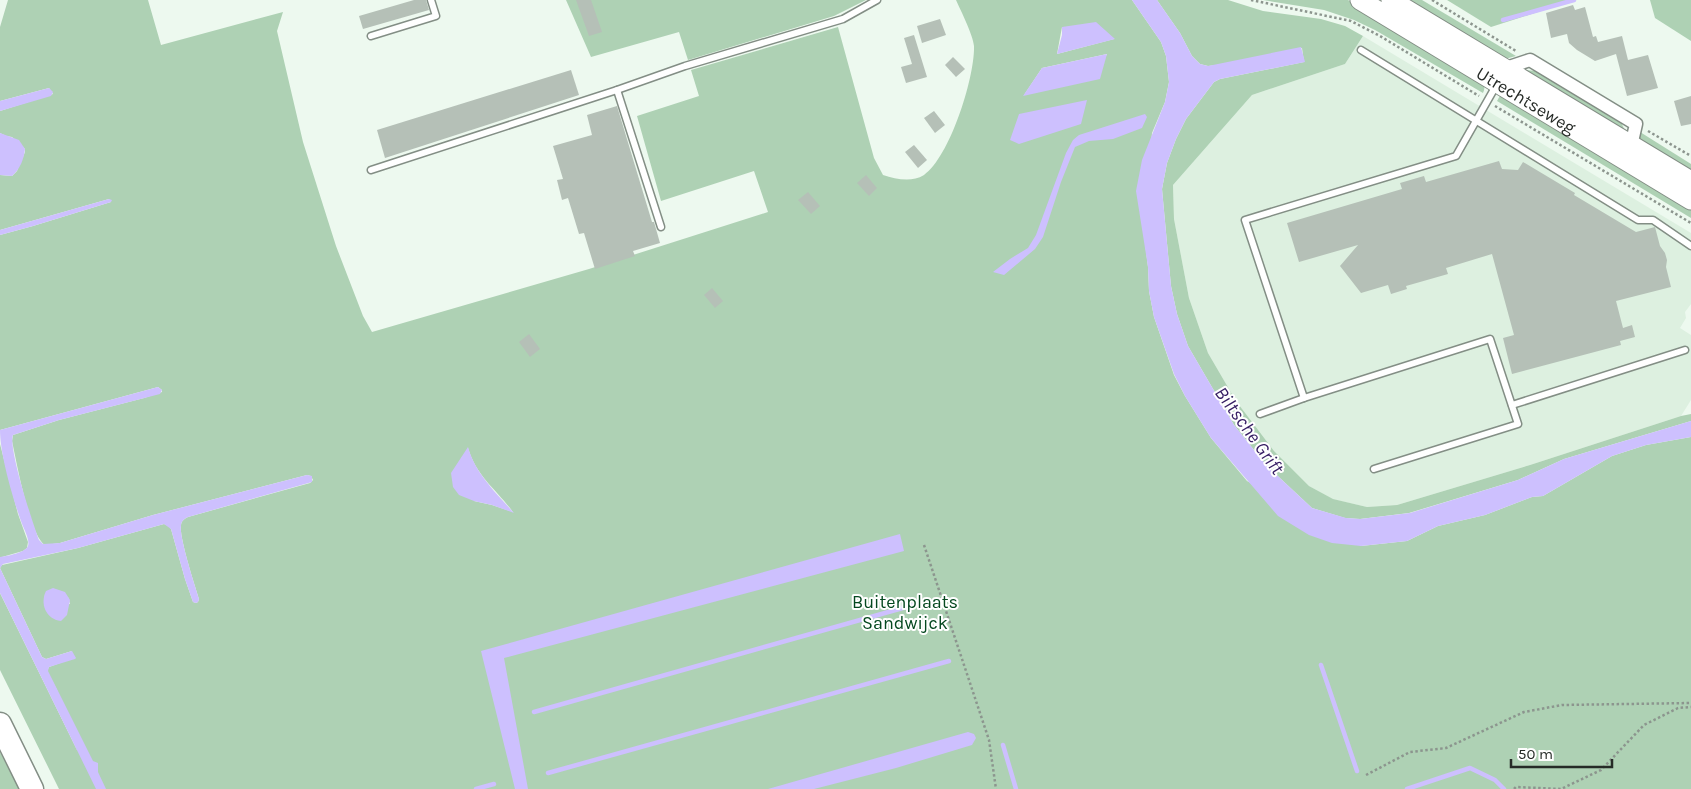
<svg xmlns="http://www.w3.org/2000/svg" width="1691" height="789" font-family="Karla,sans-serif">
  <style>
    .built { fill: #ddf0e0 }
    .green { fill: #aed1b4; fill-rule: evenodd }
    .water { fill: #cdc0fe }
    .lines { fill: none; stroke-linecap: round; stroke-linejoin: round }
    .stream { stroke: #cdc0fe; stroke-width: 4.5 }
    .building { fill: #b5c0b7 }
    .lane-casing { stroke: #838e85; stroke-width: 9 }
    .street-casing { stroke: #838e85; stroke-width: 15 }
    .primary-casing { stroke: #838e85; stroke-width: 21 }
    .highway-casing { stroke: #838e85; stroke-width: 25 }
    .path { stroke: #8c958e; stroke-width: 2.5; stroke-dasharray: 2.5 2.5; stroke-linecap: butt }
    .lane { stroke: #fff; stroke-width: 6 }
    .street { stroke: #fff; stroke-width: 12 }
    .primary { stroke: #fff; stroke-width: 19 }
    .highway { stroke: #fff; stroke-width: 22 }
    .labels { text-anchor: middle; stroke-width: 4; stroke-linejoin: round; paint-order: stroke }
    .street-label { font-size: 18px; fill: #262b27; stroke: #fff }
    .park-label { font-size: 18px; fill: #04481f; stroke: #fff }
    .water-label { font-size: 19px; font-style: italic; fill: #341c62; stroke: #fff }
  </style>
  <rect width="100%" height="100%" fill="#edf9ef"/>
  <path class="built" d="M 1363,36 L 1691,233 L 1691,304 L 1685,312 L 1686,318 L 1680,328 L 1691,335 L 1691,400 L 1681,416 L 1530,465 L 1397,505 L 1367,507 L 1332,499 L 1309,486 L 1274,451 L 1236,401 L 1208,353 L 1189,298 L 1174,219 L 1173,185 L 1252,95 L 1345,64 Z"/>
  <g class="green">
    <path d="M 8,0 L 148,0 L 161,45 L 283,12 L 277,31 L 303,142 L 336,246 L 363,316 L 372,332 L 589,269 L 768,212 L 754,171 L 661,201 L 637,116 L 699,96 L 691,70 L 838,27 L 874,158 L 883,175 C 896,179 911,183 924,175 C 950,157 975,77 974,46 C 973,35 961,11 956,0 L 1132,0 L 1161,42 L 1166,56 L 1169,82 L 1165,102 L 1152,133 L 1144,235 L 1148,267 L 1149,291 L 1154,317 L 1174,375 L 1185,396 L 1211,438 L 1247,481 L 1361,546 L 1407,541 L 1438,526 L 1485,515 L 1532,497 L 1543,496 L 1612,456 L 1646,445 L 1691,437 L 1691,789 L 59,789 L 0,670 L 0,593 L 77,750 L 57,690 L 47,671 L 49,667 L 60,663 L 72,651 L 46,659 L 42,657 L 0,568 L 2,565 L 78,548 L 164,524 L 169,526 L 171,529 L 185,579 L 193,602 L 196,603 L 198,602 L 199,599 C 195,586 179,537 181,526 C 181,521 184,519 188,517 L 310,483 L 313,480 L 311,476 L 307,475 L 153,515 L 60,543 L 45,545 C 30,537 16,459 12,441 L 13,435 L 59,420 L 144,398 L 162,392 L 162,390 L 158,387 L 0,430 L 0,235 L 33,226 L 111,202 L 109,199 L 0,230 L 0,175 L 12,176 L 17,171 L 25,152 L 25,149 L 12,137 L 6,136 L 0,133 L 0,111 L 53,94 L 49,88 L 0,101 L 0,27 ZM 1062,27 L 1111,37 L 1114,39 L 1057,54 ZM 1107,54 L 1107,55 L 1024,95 L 1042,68 ZM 468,448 C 476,476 497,490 513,512 L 492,505 L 474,501 ZM 45,594 L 68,597 L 70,604 L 44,606 Z"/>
    <path d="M 566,0 L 866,0 L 834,16 L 688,60 L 679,32 L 591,57 Z"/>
    <path d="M 1157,0 L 1228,0 L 1263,11 L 1321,19 L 1345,26 L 1363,36 L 1345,64 L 1252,95 L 1173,185 L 1174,219 L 1189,298 L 1208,353 L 1236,401 L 1274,451 L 1309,486 L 1333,499 L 1367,507 L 1397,505 L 1530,465 L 1681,416 L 1691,414 L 1691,421 L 1564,459 L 1518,480 L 1409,513 L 1360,519 L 1345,518 L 1312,508 L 1266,465 L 1234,425 L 1188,346 L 1177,314 L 1171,286 L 1162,189 L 1167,163 L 1176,139 L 1186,119 L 1214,82 L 1220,79 L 1304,62 L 1302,48 L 1217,65 L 1208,66 L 1200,64 L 1192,56 L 1180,33 Z"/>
    <path d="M 1263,0 L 1348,0 L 1482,81 C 1485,85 1485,89 1483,93 L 1375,30 L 1354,20 L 1324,10 Z"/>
    <path d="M 1411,0 L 1422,0 L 1516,56 L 1505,59 L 1423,11 Z"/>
    <path d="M 1447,0 L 1575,0 L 1491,27 Z"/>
    <path d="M 1650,0 L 1691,0 L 1691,41 L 1655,18 Z"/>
    <path d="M 1524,70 L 1537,71 L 1620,120 L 1626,133 Z"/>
    <path d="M 1501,94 L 1691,209 L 1691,218 L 1497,101 Z"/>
    <path d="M 1640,132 L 1691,164 L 1691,172 L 1638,140 Z"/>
    <path d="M 0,444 L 18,514 L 28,542 L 27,548 L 23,551 L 2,557 L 0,557 Z"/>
    <path d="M 0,752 L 19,789 L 0,789 Z"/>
  </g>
  <g class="water">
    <path d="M 1132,0 L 1157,0 L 1180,33 L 1192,56 L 1200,64 L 1208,66 L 1301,47 L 1305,62 L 1220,79 L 1214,82 L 1186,119 L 1176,139 L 1167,163 L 1162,189 L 1171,286 L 1177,314 L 1188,346 L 1234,425 L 1266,465 L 1312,508 L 1346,518 L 1360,519 L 1410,513 L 1518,480 L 1564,459 L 1691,421 L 1691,437 L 1646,445 L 1612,456 L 1543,496 L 1532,497 L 1485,515 L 1438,526 L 1407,541 L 1361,546 L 1332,543 L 1309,535 L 1278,516 L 1211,438 L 1185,396 L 1174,374 L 1154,317 L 1149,291 L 1148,267 L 1136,191 L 1142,160 L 1165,102 L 1169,82 L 1166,56 L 1161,42 Z"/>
    <path d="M 1096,22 L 1115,39 L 1057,54 L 1062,35 L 1062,27 Z"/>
    <path d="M 1107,54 L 1100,79 L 1023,96 L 1042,68 Z"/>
    <path d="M 49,88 L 53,92 L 51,96 L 0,111 L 0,101 Z"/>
    <path d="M 1087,100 L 1081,124 L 1019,144 L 1010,140 L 1019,114 Z"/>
    <path d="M 1145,114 L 1147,117 L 1142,128 L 1113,139 L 1089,141 L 1075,147 L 1061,182 L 1043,237 L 1035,249 L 1004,275 L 993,272 L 1010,259 L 1028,248 L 1036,235 L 1066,153 L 1073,140 L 1079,135 Z"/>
    <path d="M 0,133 L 19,140 L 25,149 C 24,159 20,169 12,176 L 0,175 Z"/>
    <path d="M 109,199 L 112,200 L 111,202 L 33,226 L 0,235 L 0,230 Z"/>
    <path d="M 158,387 L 162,390 L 160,394 L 59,420 L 13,435 C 8,448 33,524 39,540 L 43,544 L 60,543 L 153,515 L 307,475 L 312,476 L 312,482 L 188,517 C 184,519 181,521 181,526 C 179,537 195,586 199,599 L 198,602 L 196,603 L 193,602 L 185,579 L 171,529 L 164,524 L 78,548 L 3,564 L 0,568 L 0,557 C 7,556 25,553 28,546 C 30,540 24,529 22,524 C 13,499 0,455 0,430 Z"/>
    <path d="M 468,447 C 475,473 496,493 514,513 L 492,505 L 474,501 L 459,495 L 453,487 L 451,473 Z"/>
    <path d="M 900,534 L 904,551 L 504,658 L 528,789 L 515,789 L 481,651 Z"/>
    <path d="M 0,568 L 42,657 L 46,659 L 72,651 L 76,658 L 75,659 L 49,667 L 48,671 L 93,761 L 98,763 L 98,772 L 106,789 L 96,789 L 4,601 L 0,593 Z"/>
    <path d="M 53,588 L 65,592 L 70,600 L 67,615 L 61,621 C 45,619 40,603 46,591 Z"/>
    <path d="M 968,732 L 974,734 L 976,738 L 972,745 L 896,768 L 814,789 L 768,789 Z"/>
  </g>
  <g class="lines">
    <g class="stream">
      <path d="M 1503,20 L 1574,0"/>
      <path d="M 1321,665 L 1357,771"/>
      <path d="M 534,712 L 924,602"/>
      <path d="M 1003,745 L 1016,789"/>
      <path d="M 548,773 L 949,661"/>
      <path d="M 476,789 L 494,784"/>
      <path d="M 1407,789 L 1470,768 L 1495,780 L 1504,789"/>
    </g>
  </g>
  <g class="building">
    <path d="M 414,0 L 426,0 L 429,10 L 363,29 L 359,16 Z"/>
    <path d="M 576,0 L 591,0 L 602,32 L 589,36 Z"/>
    <path d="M 1573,5 L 1575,10 L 1585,7 L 1593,37 L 1596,36 L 1598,42 L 1622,36 L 1628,60 L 1648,55 L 1658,88 L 1627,96 L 1616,54 L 1595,61 L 1577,50 L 1569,43 L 1567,34 L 1551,38 L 1546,13 Z"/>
    <path d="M 940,19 L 946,35 L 922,43 L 917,26 Z"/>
    <path d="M 914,35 L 927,77 L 906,83 L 901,67 L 912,64 L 904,38 Z"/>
    <path d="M 953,57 L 965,69 L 956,77 L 945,65 Z"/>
    <path d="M 571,70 L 579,95 L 385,158 L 377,130 Z"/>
    <path d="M 1691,96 L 1691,124 L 1681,126 L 1674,101 Z"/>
    <path d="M 617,106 L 652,222 L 654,222 L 660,243 L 633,251 L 635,256 L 595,269 L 584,233 L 579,234 L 568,198 L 562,200 L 557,180 L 563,179 L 553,146 L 592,135 L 587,115 Z"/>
    <path d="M 934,111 L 945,125 L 935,133 L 924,118 Z"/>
    <path d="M 914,145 L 927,160 L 918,168 L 905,152 Z"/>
    <path d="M 1499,161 L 1502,169 L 1518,170 L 1523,162 L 1575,193 L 1574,195 L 1636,232 L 1655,227 L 1660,246 L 1665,253 L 1667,260 L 1666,267 L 1671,287 L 1616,301 L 1623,328 L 1632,325 L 1635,337 L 1620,341 L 1621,345 L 1512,374 L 1503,338 L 1514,335 L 1492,254 L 1446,268 L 1448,274 L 1406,286 L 1407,289 L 1391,294 L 1388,285 L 1361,293 L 1340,266 L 1358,245 L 1299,262 L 1287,223 L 1402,189 L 1400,183 L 1424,176 L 1426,182 Z"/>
    <path d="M 866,175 L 877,188 L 869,196 L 857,183 Z"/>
    <path d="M 808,192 L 820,206 L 811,214 L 798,200 Z"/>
    <path d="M 712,288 L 723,301 L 715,308 L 704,295 Z"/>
    <path d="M 529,334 L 540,349 L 530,357 L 519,342 Z"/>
  </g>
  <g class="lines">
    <defs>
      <g id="lane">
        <path d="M 371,36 L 436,16 L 431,0"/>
        <path d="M 1361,50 L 1638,220 L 1653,220 L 1691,246"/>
        <path d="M 617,90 L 661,227"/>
        <path d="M 371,170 L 617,90 L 685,66 L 843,19 L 877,0"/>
        <path d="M 1304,398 L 1245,220 L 1456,156 L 1497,84"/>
        <path d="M 1512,405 L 1685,350"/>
        <path d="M 1260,414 L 1304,398 L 1490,339 L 1518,424 L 1374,469"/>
      </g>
      <path id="street" d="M 1506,68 L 1530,60 L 1636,124 L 1631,146"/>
      <g id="primary">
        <path id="s1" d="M 1360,0 L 1691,200"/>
        <path d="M 1391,0 L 1691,181"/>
      </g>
      <path id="highway" d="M 0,724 L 32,789"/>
    </defs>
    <use href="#lane" class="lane-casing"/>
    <use href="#street" class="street-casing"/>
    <use href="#primary" class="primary-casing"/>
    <use href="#highway" class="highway-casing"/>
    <g class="path">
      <path d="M 1251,0 L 1351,21 L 1380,36 L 1479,96"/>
      <path d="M 1432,0 L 1516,51"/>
      <path d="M 1495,106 L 1691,223"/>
      <path d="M 1648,131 L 1691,156"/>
      <path d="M 924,545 L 989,740 L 996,789"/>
      <path d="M 1366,775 L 1410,752 L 1446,748 L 1524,712 L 1562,705 L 1691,703"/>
      <path d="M 1514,789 L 1516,787 L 1561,789 L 1601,770 L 1644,725 L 1678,708 L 1691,707"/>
    </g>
    <use href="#lane" class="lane"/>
    <use href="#street" class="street"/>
    <use href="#primary" class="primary"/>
    <use href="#highway" class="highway"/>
  </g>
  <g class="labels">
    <g class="street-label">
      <text dy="6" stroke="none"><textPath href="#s1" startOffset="194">Utrechtseweg</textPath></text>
    </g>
    <g class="park-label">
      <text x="905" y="608">Buitenplaats<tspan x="905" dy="21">Sandwijck</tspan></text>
    </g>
    <g class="water-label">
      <text transform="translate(1250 430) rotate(54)" y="7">Biltsche Grift</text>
    </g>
  </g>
  <path d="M1511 759v8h101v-8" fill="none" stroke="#262b27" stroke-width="2.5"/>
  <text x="1518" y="759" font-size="15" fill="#262b27" stroke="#ffffff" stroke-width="4" paint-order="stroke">50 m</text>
</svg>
